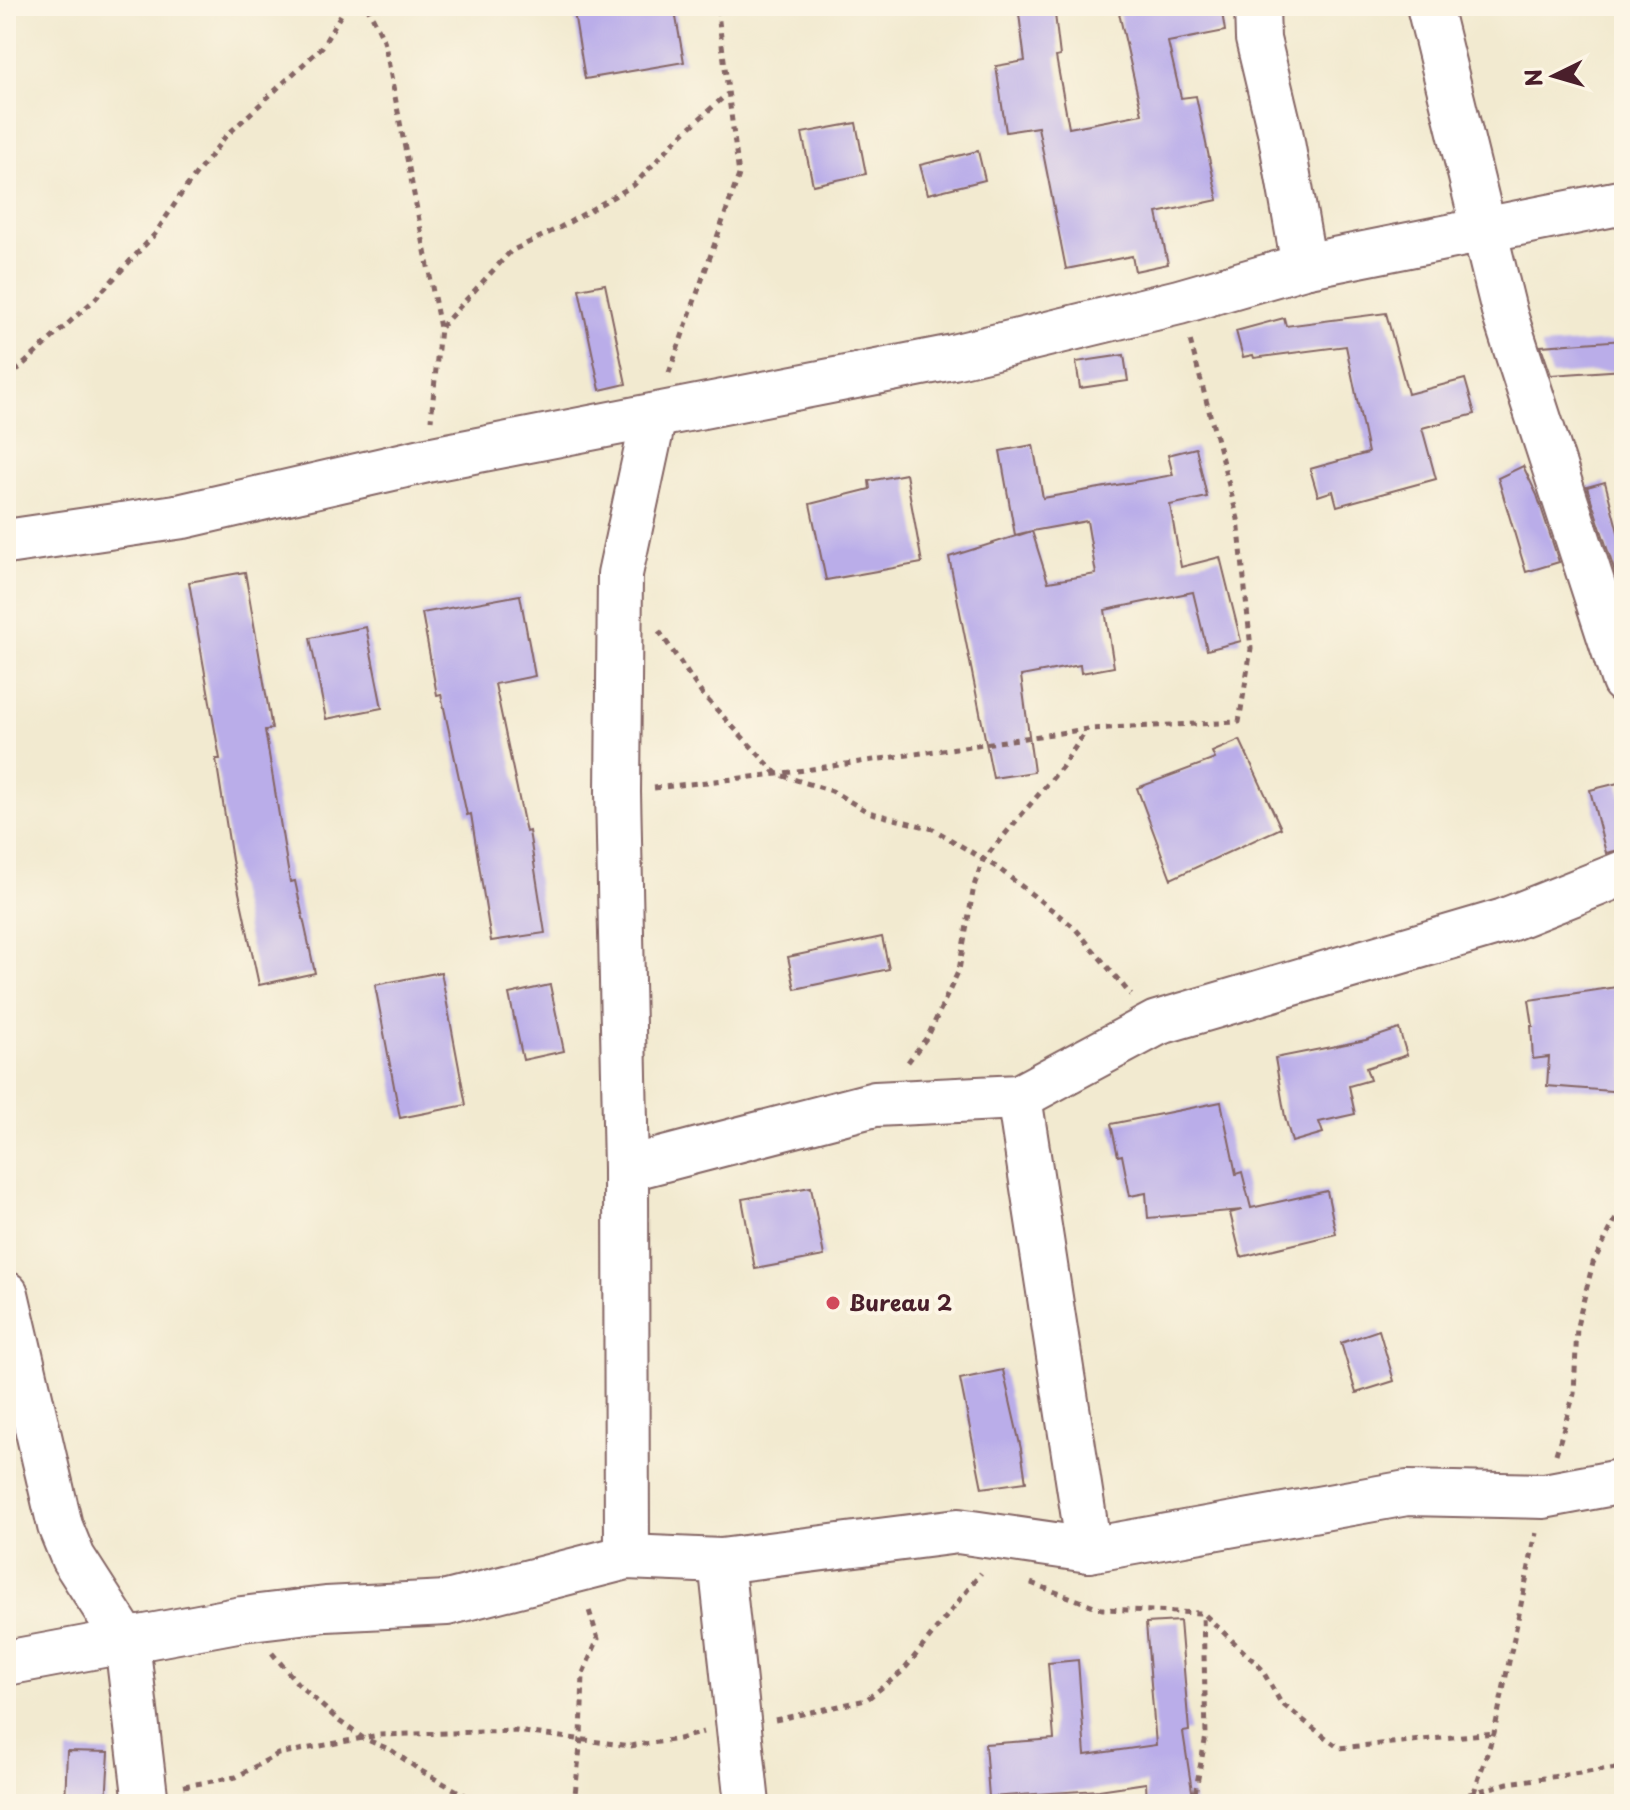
<svg xmlns="http://www.w3.org/2000/svg" width="1630" height="1810" font-family="'Playpen Sans',sans-serif">
  <style>
    .building { fill: #baade9; fill-rule: evenodd }
    .lines { fill: none; stroke-linecap: round; stroke-linejoin: round }
    .minor-casing { stroke: #856665; stroke-width: 48 }
    .path { stroke: #856665; stroke-width: 5; stroke-dasharray: 6 6; stroke-linecap: butt }
    .minor { stroke: #fff; stroke-width: 44 }
    .poi-dot { fill: #d1495b; stroke: #fcf5e5; stroke-width: 3 }
    .labels { text-anchor: middle; stroke-width: 8; stroke-linejoin: round; paint-order: stroke }
    .poi-label { font-size: 22px; font-weight: bold; fill: #4a1f2b; stroke: #fcf5e5; text-anchor: start }
  </style>
  <rect width="100%" height="100%" fill="#fcf5e5"/>
  <filter id="ink" filterUnits="userSpaceOnUse"><feTurbulence type="fractalNoise" baseFrequency=".0125" numOctaves="2"/><feDisplacementMap in="SourceGraphic" scale="16" xChannelSelector="R" yChannelSelector="G"/><feConvolveMatrix kernelMatrix="1 2 1 2 8 2 1 2 1" color-interpolation-filters="sRGB"/></filter>
  <filter id="wash" filterUnits="userSpaceOnUse"><feTurbulence type="fractalNoise" baseFrequency=".006" numOctaves="4" result="noise"/><feDisplacementMap in="SourceGraphic" scale="32" xChannelSelector="R" yChannelSelector="G"/><feGaussianBlur stdDeviation="1.8" result="paint"/><feColorMatrix in="noise" values="0 0 0 0 0 0 0 0 0 0 0 0 0 0 0 0 0 1.4 0 .05"/><feComposite in="paint" operator="in"/></filter>
  <g filter="url(#wash)">
    <rect width="100%" height="100%" fill="#f2ead0"/>
    <g id="blocks">
      <g class="building">
        <path d="M 573,6 L 674,6 L 684,62 L 585,79 Z"/>
        <path d="M 1018,6 L 1054,6 L 1060,56 L 1056,57 L 1069,128 L 1142,114 L 1119,13 L 1149,6 L 1221,6 L 1225,31 L 1168,42 L 1181,98 L 1196,96 L 1218,200 L 1157,213 L 1168,264 L 1135,271 L 1132,256 L 1066,269 L 1038,127 L 1006,132 L 996,66 L 1025,61 Z"/>
        <path d="M 856,123 L 866,174 L 813,185 L 802,133 Z"/>
        <path d="M 978,151 L 985,180 L 928,194 L 920,165 Z"/>
        <path d="M 605,284 L 626,384 L 600,390 L 579,289 Z"/>
        <path d="M 1386,313 L 1408,394 L 1465,379 L 1475,414 L 1422,428 L 1436,479 L 1337,506 L 1333,491 L 1318,496 L 1310,469 L 1368,453 L 1346,346 L 1254,358 L 1253,355 L 1243,357 L 1236,331 L 1284,318 L 1286,326 Z"/>
        <path d="M 1624,340 L 1624,370 L 1551,375 L 1541,346 Z"/>
        <path d="M 1124,355 L 1128,381 L 1080,388 L 1076,362 Z"/>
        <path d="M 1033,445 L 1043,498 L 1173,475 L 1168,455 L 1196,448 L 1207,497 L 1170,505 L 1181,567 L 1220,557 L 1241,641 L 1207,650 L 1193,592 L 1105,610 L 1114,667 L 1081,673 L 1080,665 L 1021,676 L 1034,772 L 993,778 L 949,557 L 1032,531 L 1015,535 L 1000,451 ZM 1087,521 L 1096,574 L 1048,582 L 1032,531 Z"/>
        <path d="M 1523,466 L 1537,495 L 1559,562 L 1526,572 L 1498,478 Z"/>
        <path d="M 906,474 L 922,563 L 826,580 L 810,504 L 870,489 L 869,481 Z"/>
        <path d="M 1605,482 L 1624,555 L 1624,600 L 1587,487 Z"/>
        <path d="M 245,572 L 272,729 L 265,730 L 290,882 L 295,881 L 315,973 L 259,985 L 232,860 L 216,759 L 220,759 L 189,582 Z"/>
        <path d="M 520,595 L 535,676 L 495,684 L 526,832 L 529,831 L 545,933 L 491,941 L 471,814 L 467,815 L 441,694 L 437,695 L 422,613 Z"/>
        <path d="M 366,627 L 382,708 L 326,719 L 310,638 Z"/>
        <path d="M 1240,740 L 1281,828 L 1171,879 L 1137,788 L 1215,759 L 1212,752 Z"/>
        <path d="M 1618,783 L 1624,808 L 1624,849 L 1606,853 L 1590,790 Z"/>
        <path d="M 882,937 L 889,969 L 795,989 L 788,957 Z"/>
        <path d="M 441,972 L 466,1105 L 400,1118 L 375,985 Z"/>
        <path d="M 550,985 L 564,1051 L 523,1060 L 509,994 Z"/>
        <path d="M 1624,986 L 1624,1092 L 1547,1086 L 1549,1057 L 1533,1059 L 1531,1026 L 1533,1026 L 1529,1000 Z"/>
        <path d="M 1399,1029 L 1407,1055 L 1366,1068 L 1370,1080 L 1349,1086 L 1355,1114 L 1319,1122 L 1323,1133 L 1292,1142 L 1285,1117 L 1275,1058 L 1366,1040 Z"/>
        <path d="M 1221,1102 L 1236,1174 L 1242,1172 L 1251,1208 L 1327,1191 L 1336,1234 L 1241,1257 L 1230,1213 L 1242,1210 L 1148,1218 L 1146,1193 L 1130,1196 L 1122,1155 L 1118,1156 L 1111,1124 Z"/>
        <path d="M 811,1187 L 824,1256 L 755,1269 L 742,1199 Z"/>
        <path d="M 1379,1330 L 1394,1381 L 1356,1393 L 1341,1343 Z"/>
        <path d="M 1003,1370 L 1021,1449 L 1026,1482 L 982,1488 L 960,1379 Z"/>
        <path d="M 1180,1621 L 1189,1731 L 1183,1732 L 1194,1804 L 1147,1804 L 1146,1783 L 1099,1790 L 989,1797 L 985,1744 L 1054,1739 L 1048,1663 L 1078,1660 L 1085,1755 L 1156,1745 L 1146,1623 Z"/>
        <path d="M 67,1751 L 109,1752 L 106,1804 L 65,1804 Z"/>
      </g>
    </g>
  </g>
  <g filter="url(#ink)">
    <use href="#blocks" fill-opacity="0" stroke="#856665" stroke-width="2"/>
    <g class="lines">
      <defs>
        <g id="minor">
          <path d="M 1257,6 L 1258,39 L 1280,131 L 1304,266"/>
          <path d="M 1429,6 L 1505,315 L 1624,681"/>
          <path d="M 6,542 L 183,516 L 427,460 L 953,357 L 1179,302 L 1304,266 L 1624,202"/>
          <path d="M 1019,1097 L 1089,1550"/>
          <path d="M 626,1169 L 875,1104 L 1019,1097 L 1157,1023 L 1504,921 L 1624,873"/>
          <path d="M 6,1294 L 60,1526 L 73,1558 L 127,1642 L 146,1804"/>
          <path d="M 627,1557 L 626,1169 L 618,792 L 620,574 L 654,416"/>
          <path d="M 721,1561 L 747,1804"/>
          <path d="M 6,1663 L 242,1619 L 326,1609 L 447,1603 L 627,1557 L 721,1561 L 958,1531 L 1089,1550 L 1407,1493 L 1544,1496 L 1624,1481"/>
        </g>
      </defs>
      <use href="#minor" class="minor-casing"/>
      <g class="path">
        <path d="M 367,6 L 384,40 L 440,328 L 431,420"/>
        <path d="M 441,327 L 511,251 L 559,228 L 634,185 L 675,141 L 727,94"/>
        <path d="M 669,373 L 739,175 L 717,6"/>
        <path d="M 6,380 L 94,300 L 155,234 L 184,190 L 225,137 L 322,47 L 346,6"/>
        <path d="M 659,631 L 702,694 L 777,774 L 832,791 L 868,812 L 933,829 L 998,868 L 1074,927 L 1131,995"/>
        <path d="M 654,788 L 777,774 L 1087,729 L 1239,722 L 1251,649 L 1238,519 L 1190,340"/>
        <path d="M 908,1062 L 928,1036 L 959,970 L 974,886 L 983,860 L 1062,767 L 1087,729"/>
        <path d="M 1556,1454 L 1574,1394 L 1577,1326 L 1593,1263 L 1624,1203"/>
        <path d="M 1031,1583 L 1102,1609 L 1203,1613 L 1261,1668 L 1281,1703 L 1339,1748 L 1494,1733"/>
        <path d="M 272,1653 L 299,1685 L 339,1721 L 363,1738 L 391,1750 L 421,1771 L 481,1804"/>
        <path d="M 775,1720 L 866,1700 L 903,1671 L 981,1573"/>
        <path d="M 184,1786 L 236,1777 L 278,1754 L 379,1735 L 516,1731 L 630,1746 L 679,1739 L 703,1732"/>
        <path d="M 574,1804 L 581,1738 L 583,1673 L 598,1639 L 588,1607"/>
        <path d="M 1193,1804 L 1206,1736 L 1203,1614"/>
        <path d="M 1434,1804 L 1508,1783 L 1624,1767"/>
        <path d="M 1470,1804 L 1494,1733 L 1536,1533"/>
      </g>
      <use href="#minor" class="minor"/>
    </g>
  </g>
  <circle class="poi-dot" cx="833" cy="1303" r="8"/>
  <g class="labels">
    <g class="poi-label">
      <text x="849" y="1311">Bureau 2</text>
    </g>
  </g>
  <rect width="1630" height="1810" fill="none" stroke="#fcf5e5" stroke-width="32"/>
  <g transform="translate(1554 76) rotate(265)" stroke="#fcf5e5" stroke-width="6" paint-order="stroke">
  <path d="M0-6L14 30L0 20L-14 30Z" fill="#4a1f2b"/>
  <text y="-12" font-size="22" font-weight="bold" text-anchor="middle" fill="#4a1f2b">N</text>
  </g>
</svg>
